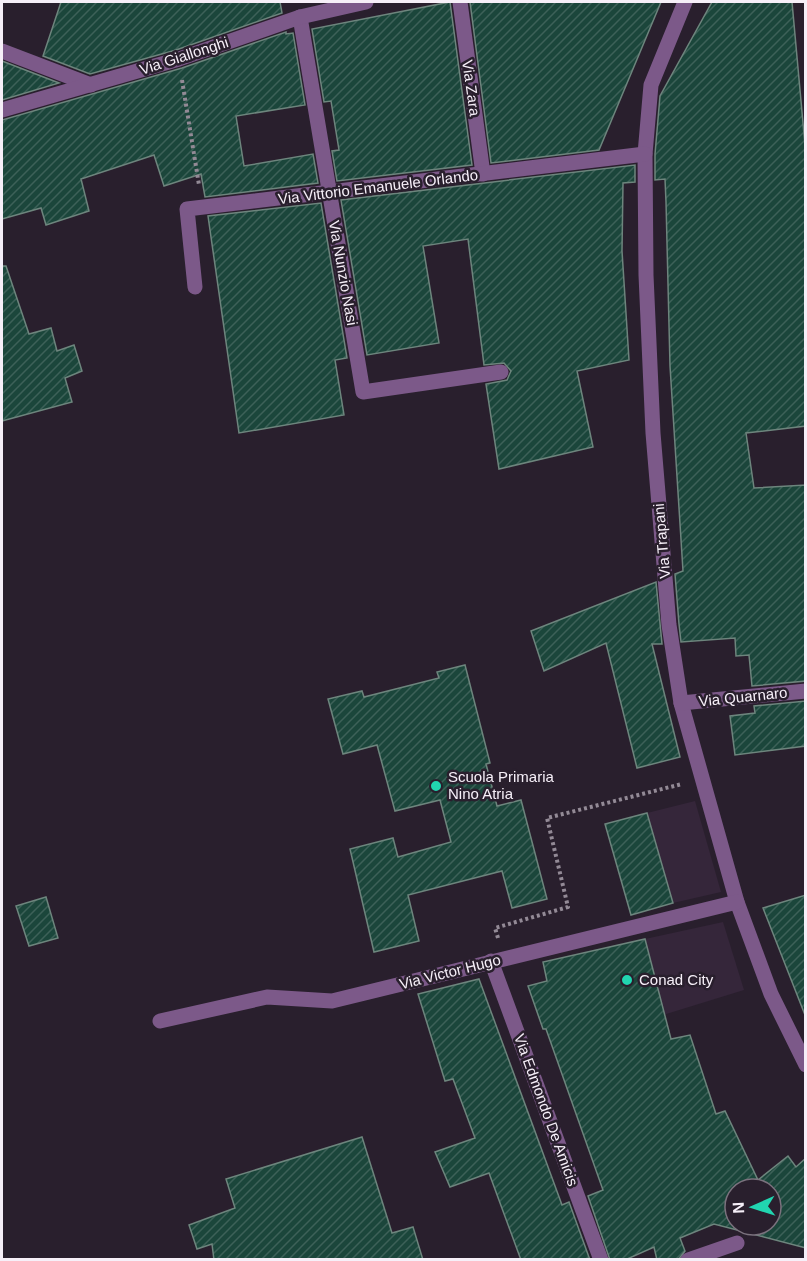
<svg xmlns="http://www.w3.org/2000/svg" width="807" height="1261" font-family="Arial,sans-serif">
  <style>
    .built { fill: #35263a }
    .building { fill: url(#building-hatch); stroke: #6d857d; stroke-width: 1.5; fill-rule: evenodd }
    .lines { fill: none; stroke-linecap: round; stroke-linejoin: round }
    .path { stroke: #938a96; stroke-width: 4; stroke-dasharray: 3 3; stroke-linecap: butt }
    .minor { stroke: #7c5989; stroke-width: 15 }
    .poi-dot { fill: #21d5b0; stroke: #291f2d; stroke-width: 2 }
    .labels { text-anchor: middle; stroke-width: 5; stroke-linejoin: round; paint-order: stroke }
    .street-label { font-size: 15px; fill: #f6eff8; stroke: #291f2d }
    .poi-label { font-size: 15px; fill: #f6eff8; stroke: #291f2d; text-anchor: start }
  </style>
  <defs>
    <pattern id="building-hatch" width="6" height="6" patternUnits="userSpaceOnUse" patternTransform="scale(1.5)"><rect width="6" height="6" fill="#1b463b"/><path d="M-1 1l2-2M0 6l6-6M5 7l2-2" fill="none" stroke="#3d6158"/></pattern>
  </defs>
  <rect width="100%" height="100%" fill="#291f2d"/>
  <g class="built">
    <path d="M 695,801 L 721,892 L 673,903 L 647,813 Z"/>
    <path d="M 723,922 L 744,990 L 663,1015 L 645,939 Z"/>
  </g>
  <g class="building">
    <path d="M 61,2 L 280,2 L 282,13 L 176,50 L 90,74 L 43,56 Z"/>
    <path d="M 450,2 L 472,165 L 337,181 L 332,151 L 339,150 L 331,101 L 324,102 L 312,29 Z"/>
    <path d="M 470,2 L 661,2 L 599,150 L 491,163 Z"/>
    <path d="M 712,2 L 792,2 L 806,156 L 806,426 L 746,433 L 754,488 L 806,485 L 806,681 L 752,686 L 749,655 L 736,656 L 735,638 L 681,642 L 679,624 L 675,574 L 683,571 L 670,366 L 666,202 L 665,179 L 655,180 L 655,154 L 660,96 Z"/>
    <path d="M 286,32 L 286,34 L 293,33 L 305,105 L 236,116 L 244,166 L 313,154 L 318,183 L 205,197 L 201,174 L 164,186 L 154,155 L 81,179 L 89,211 L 46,225 L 41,208 L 2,219 L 2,120 L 182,68 Z"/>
    <path d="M 2,61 L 59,83 L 2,100 Z"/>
    <path d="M 635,165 L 635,182 L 623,183 L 622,251 L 629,360 L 577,371 L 593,447 L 499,469 L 486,384 L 507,380 L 511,371 L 504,363 L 484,365 L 468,239 L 423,246 L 439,343 L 367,355 L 341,200 Z"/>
    <path d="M 321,203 L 347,358 L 335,360 L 344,415 L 239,433 L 208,216 Z"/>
    <path d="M 2,266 L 6,266 L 29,334 L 51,328 L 57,351 L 74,345 L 82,371 L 65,378 L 72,402 L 2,421 Z"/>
    <path d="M 656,582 L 662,644 L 652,644 L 680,757 L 637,768 L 606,643 L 544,671 L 531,631 Z"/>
    <path d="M 465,665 L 490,763 L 486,764 L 497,806 L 521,800 L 547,899 L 512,908 L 502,871 L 408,895 L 419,941 L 374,952 L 350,849 L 393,838 L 398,857 L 451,842 L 440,800 L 395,811 L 377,745 L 343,754 L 328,699 L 362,691 L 364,697 L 439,678 L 437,672 Z"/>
    <path d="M 806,701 L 806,746 L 735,755 L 730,716 L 755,713 L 754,706 Z"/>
    <path d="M 647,813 L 673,903 L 631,915 L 605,824 Z"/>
    <path d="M 806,895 L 806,1015 L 805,1015 L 763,908 Z"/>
    <path d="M 46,897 L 58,938 L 29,946 L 16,906 Z"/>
    <path d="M 645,939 L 671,1039 L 690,1035 L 716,1114 L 725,1111 L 758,1180 L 788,1156 L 796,1167 L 806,1158 L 806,1248 L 714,1224 L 680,1238 L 685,1251 L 678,1260 L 657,1260 L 654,1247 L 625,1260 L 610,1260 L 588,1196 L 603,1190 L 546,1029 L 543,1029 L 528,986 L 547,981 L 543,962 ZM 735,1189 L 771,1189 L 771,1225 L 735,1225 Z"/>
    <path d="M 479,979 L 562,1205 L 569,1202 L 590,1260 L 521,1260 L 489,1173 L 450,1187 L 435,1152 L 475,1138 L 453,1079 L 445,1081 L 418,994 Z"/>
    <path d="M 362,1137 L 392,1233 L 413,1227 L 423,1260 L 214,1260 L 212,1244 L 197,1249 L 189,1225 L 235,1208 L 226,1179 Z"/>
  </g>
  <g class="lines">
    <g class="path">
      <path d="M 182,80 L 199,185"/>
      <path d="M 498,938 L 495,928 L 568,907 L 547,818 L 682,784"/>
    </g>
    <g class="minor">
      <path d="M 460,2 L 483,174"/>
      <path d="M 685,2 L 651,85 L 645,154 L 646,275 L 653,433 L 669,625 L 681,703 L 737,902 L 771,994 L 806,1065"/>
      <path d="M 300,17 L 363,392 L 501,372"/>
      <path d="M 2,51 L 91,85"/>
      <path d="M 2,110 L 179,59 L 300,17 L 366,2"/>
      <path d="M 195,287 L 187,209 L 645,154"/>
      <path d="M 681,703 L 806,691"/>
      <path d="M 491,961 L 601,1260"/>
      <path d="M 160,1021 L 267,997 L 332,1001 L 737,902"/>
      <path d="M 688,1260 L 737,1243"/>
    </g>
  </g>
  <g class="poi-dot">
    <circle cx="436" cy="786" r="6"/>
    <circle cx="627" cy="980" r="6"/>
  </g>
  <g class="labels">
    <g class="street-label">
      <text transform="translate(184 56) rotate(-18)" y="5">Via Giallonghi</text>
      <text transform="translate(471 88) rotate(82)" y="5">Via Zara</text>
      <text transform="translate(378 187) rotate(-7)" y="5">Via Vittorio Emanuele Orlando</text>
      <text transform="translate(343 273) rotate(80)" y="5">Via Nunzio Nasi</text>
      <text transform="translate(662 541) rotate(-95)" y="5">Via Trapani</text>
      <text transform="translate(743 697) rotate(-6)" y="5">Via Quarnaro</text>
      <text transform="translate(450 972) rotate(-14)" y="5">Via Victor Hugo</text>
      <text transform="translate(546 1110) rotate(70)" y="5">Via Edmondo De Amicis</text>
    </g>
    <g class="poi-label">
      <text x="448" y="782">Scuola Primaria<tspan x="448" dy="17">Nino Atria</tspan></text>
      <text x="639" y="985">Conad City</text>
    </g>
  </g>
  <rect width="807" height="1261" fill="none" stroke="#f6eff8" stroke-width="6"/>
  <g transform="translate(753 1207) rotate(267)"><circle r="28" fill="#291f2d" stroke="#7b727e" stroke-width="1.5"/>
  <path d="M0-4.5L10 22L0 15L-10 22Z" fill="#21d5b0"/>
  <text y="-9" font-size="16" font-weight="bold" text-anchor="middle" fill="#f6eff8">N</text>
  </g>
</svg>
